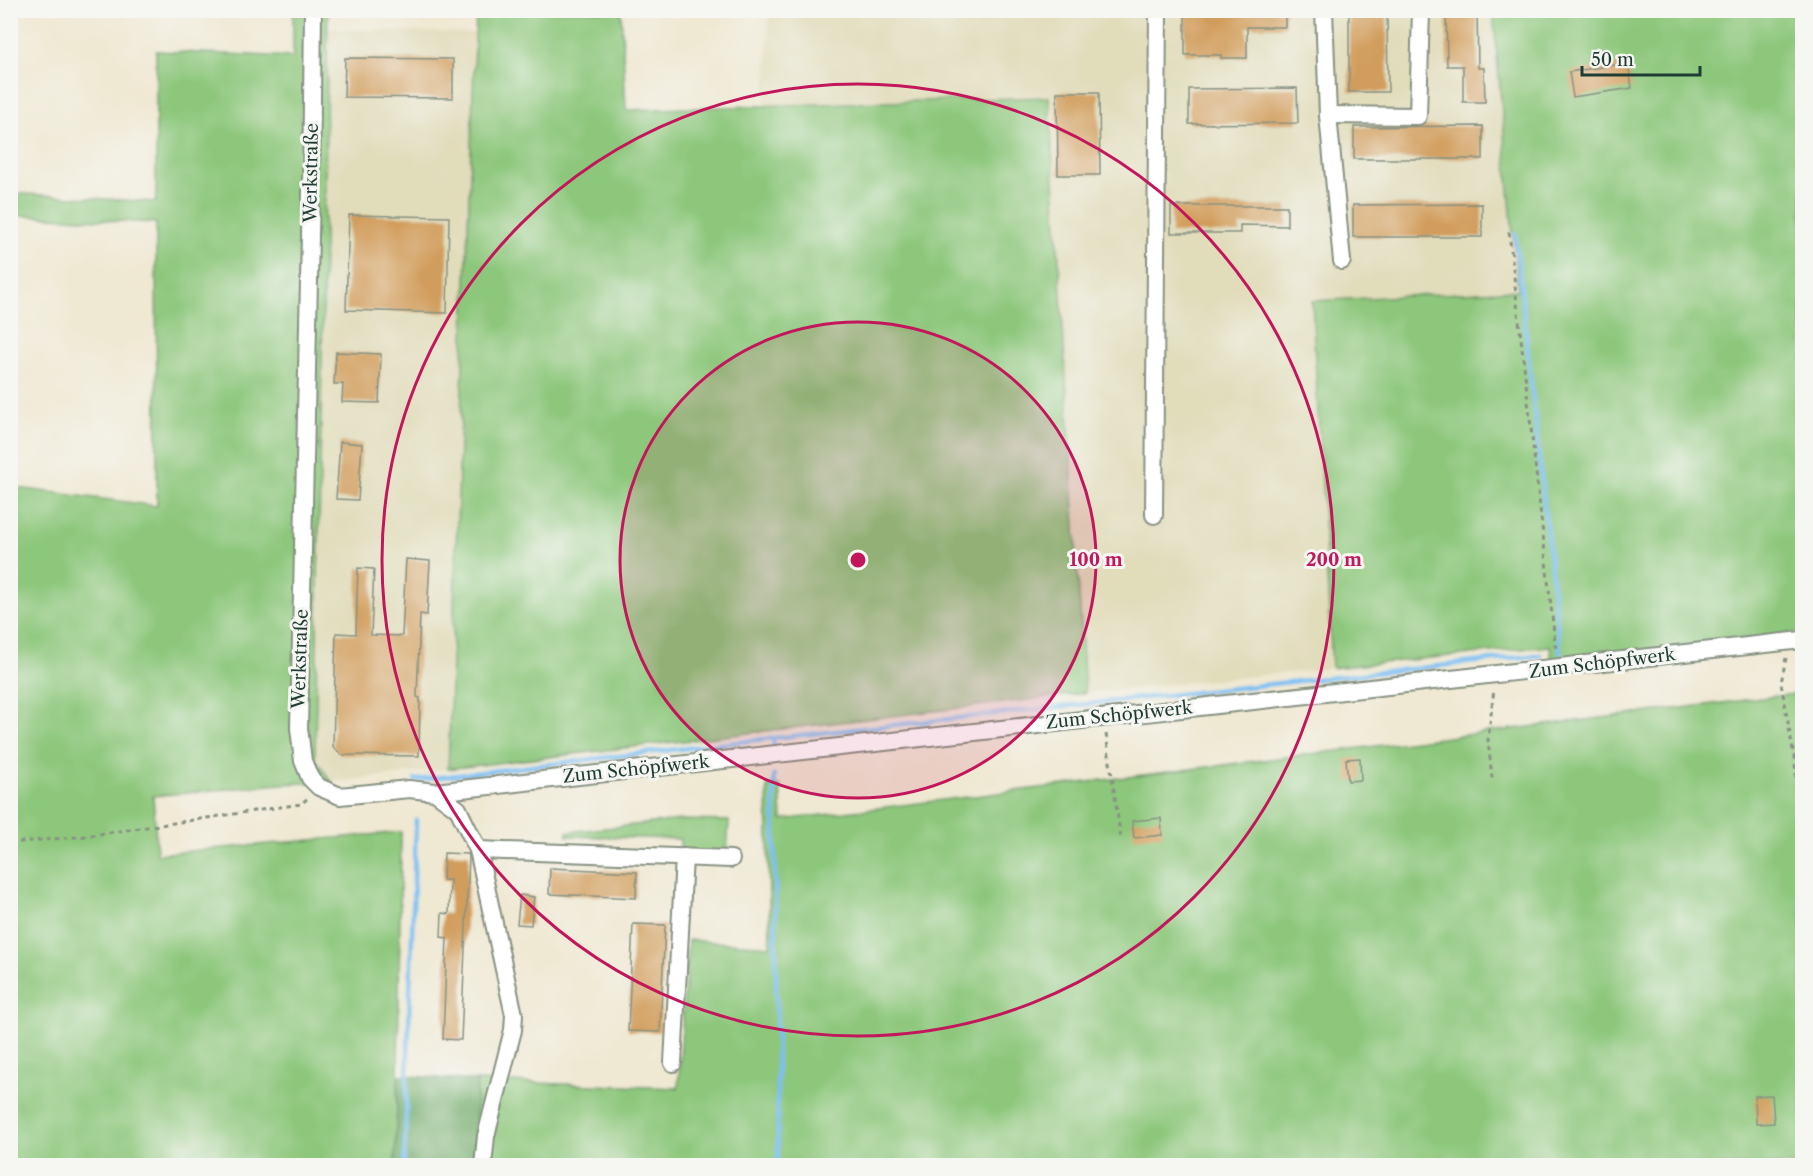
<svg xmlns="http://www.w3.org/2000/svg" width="1813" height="1176" font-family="'Libre Caslon Text',serif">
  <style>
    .built { fill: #e1dcba }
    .green { fill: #8dc77b; stroke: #568258; stroke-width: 1.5 }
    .forest { fill: #72ac6b; stroke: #487450; stroke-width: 1.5 }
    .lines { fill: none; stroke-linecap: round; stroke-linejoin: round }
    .stream { stroke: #7cbff2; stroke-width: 4.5 }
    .building { fill: #d19d5c }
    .minor-casing { stroke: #879283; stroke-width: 20 }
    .path { stroke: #879283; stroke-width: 3; stroke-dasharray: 4.5 4.5; stroke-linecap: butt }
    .minor { stroke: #fff; stroke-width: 16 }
    .ring { fill: none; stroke: #c2185b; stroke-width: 3 }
    .labels { text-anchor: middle; stroke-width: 6; stroke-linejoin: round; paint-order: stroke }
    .street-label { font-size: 18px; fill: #1f3d34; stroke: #f6f6f2 }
    .centre { fill: #c2185b; stroke: #f6f6f2; stroke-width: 3 }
    .ring-label { font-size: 18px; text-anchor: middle; font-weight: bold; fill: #c2185b; stroke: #f6f6f2; stroke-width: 6; stroke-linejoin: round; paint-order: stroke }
  </style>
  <rect width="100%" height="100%" fill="#f6f6f2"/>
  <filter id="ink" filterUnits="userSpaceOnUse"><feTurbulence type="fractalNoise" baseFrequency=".0167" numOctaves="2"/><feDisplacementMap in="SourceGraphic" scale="12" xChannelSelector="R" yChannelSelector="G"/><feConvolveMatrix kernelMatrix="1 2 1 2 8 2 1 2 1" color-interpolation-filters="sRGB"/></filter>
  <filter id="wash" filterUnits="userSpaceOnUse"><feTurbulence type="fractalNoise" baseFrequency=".008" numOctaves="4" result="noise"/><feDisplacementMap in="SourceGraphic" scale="24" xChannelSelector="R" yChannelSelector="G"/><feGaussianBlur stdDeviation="1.35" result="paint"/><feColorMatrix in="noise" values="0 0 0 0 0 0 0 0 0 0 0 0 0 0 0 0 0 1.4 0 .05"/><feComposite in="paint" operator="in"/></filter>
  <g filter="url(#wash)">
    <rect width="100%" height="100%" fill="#efe8d2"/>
    <g class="built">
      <path d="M 769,11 L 1493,11 L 1518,291 L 1312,302 L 1332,668 L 1085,693 L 1049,97 L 765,105 Z"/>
      <path d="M 327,29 L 475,33 L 448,769 L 332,782 L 315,759 Z"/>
    </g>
    <g class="green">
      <path d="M 293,11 L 328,11 L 315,759 L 332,782 L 281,784 L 153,796 L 157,854 L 401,832 L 398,1075 L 395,1165 L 11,1165 L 11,487 L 157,506 L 156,223 L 11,215 L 10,193 L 156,202 L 156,51 L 293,57 Z"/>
      <path d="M 476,11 L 621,11 L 626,110 L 1049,97 L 1085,693 L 448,769 Z"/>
      <path d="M 1493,11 L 1802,11 L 1802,632 L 1552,662 L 1550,646 L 1332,668 L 1312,301 L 1518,290 Z"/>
      <path d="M 1802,693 L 1802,1165 L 474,1166 L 477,1081 L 678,1088 L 688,940 L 770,946 L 767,787 L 780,785 L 782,820 Z"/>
      <path d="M 682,820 L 729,821 L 727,852 L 680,851 L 680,839 L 567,836 L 567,832 Z"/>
    </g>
    <path class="forest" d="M 398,1075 L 477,1081 L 474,1165 L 395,1165 Z"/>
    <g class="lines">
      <g class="stream">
        <path d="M 1515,234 L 1560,653"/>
        <path d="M 774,746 L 773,738 L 1540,655"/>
        <path d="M 774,775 L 778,1166"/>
        <path d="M 415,780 L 773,738"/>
        <path d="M 404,1166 L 416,820"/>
      </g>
    </g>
    <g id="blocks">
      <g class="building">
        <path d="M 1185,10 L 1285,10 L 1285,27 L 1247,27 L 1247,58 L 1221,58 L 1221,55 L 1185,55 Z"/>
        <path d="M 1349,10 L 1387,10 L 1388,92 L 1349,92 Z"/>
        <path d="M 1446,10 L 1477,10 L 1478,68 L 1484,68 L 1485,102 L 1463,102 L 1463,66 L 1447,66 Z"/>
        <path d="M 345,58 L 453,59 L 453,98 L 344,97 Z"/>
        <path d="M 1628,63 L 1632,88 L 1573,97 L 1569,72 Z"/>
        <path d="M 1297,88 L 1298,123 L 1189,124 L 1189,89 Z"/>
        <path d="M 1057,92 L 1099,92 L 1100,175 L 1058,175 Z"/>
        <path d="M 1483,126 L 1483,159 L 1354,159 L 1354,127 Z"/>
        <path d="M 1482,204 L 1482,237 L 1353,237 L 1353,205 Z"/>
        <path d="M 1171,206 L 1287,206 L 1287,226 L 1240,225 L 1240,233 L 1171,233 Z"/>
        <path d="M 349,215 L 449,217 L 447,313 L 346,310 Z"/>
        <path d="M 336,352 L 381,354 L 379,403 L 342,402 L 343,384 L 334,384 Z"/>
        <path d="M 340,442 L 362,444 L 358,500 L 336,499 Z"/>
        <path d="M 406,559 L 430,561 L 427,615 L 420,614 L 417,697 L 420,698 L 419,756 L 342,755 L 333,747 L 336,633 L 356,634 L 358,568 L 374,569 L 371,635 L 402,636 Z"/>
        <path d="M 1360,758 L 1361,780 L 1348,781 L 1346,759 Z"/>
        <path d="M 1161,818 L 1162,835 L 1134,838 L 1132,821 Z"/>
        <path d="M 444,853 L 468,854 L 469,856 L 461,1040 L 443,1039 L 447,938 L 441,937 L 442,913 L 449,914 L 450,880 L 443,880 Z"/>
        <path d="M 550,868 L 637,872 L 636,898 L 549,894 Z"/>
        <path d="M 520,895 L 534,897 L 531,925 L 517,924 Z"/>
        <path d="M 633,924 L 665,925 L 660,1032 L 628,1031 Z"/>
        <path d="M 1772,1095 L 1774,1123 L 1756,1124 L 1755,1096 Z"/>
      </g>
    </g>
  </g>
  <g filter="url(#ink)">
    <use href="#blocks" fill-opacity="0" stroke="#879283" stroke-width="1.5"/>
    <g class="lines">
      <defs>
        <g id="minor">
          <path d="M 313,10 L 311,191 L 299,728 L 303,761 L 310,778 L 319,787 L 340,796 L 409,789 L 435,792 L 458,809 L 478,850 L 514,1015 L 513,1030 L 486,1136 L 483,1166"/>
          <path d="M 1324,10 L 1328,115 L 1342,261"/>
          <path d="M 1328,115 L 1418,116 L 1421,10"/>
          <path d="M 1154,515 L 1158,10"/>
          <path d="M 435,792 L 1802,640"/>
          <path d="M 478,850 L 731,859"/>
          <path d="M 673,1063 L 684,857"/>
        </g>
      </defs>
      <use href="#minor" class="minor-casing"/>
      <g class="path">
        <path d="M 1509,232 L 1556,651"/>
        <path d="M 1786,658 L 1781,683 L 1795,762 L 1802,882"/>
        <path d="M 1106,734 L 1121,840"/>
        <path d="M 1492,778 L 1488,740 L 1494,689"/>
        <path d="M 10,843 L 86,836 L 301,804 L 309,797"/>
        <path d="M 1799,1094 L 1802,1048"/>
      </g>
      <use href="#minor" class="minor"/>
    </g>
  </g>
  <circle cx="858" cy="560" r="238" fill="#c2185b" fill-opacity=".12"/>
  <g class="ring">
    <circle cx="858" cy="560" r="238"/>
    <circle cx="858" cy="560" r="476"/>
  </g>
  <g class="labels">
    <g class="street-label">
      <text transform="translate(311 173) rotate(-89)" y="6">Werkstraße</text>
      <text transform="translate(300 659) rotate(-88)" y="6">Werkstraße</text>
      <text transform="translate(1602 663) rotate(-7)" y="6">Zum Schöpfwerk</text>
      <text transform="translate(1119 715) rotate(-6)" y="6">Zum Schöpfwerk</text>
      <text transform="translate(636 769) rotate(-6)" y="6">Zum Schöpfwerk</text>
    </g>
  </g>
  <circle cx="858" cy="560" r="9" class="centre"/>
  <g class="ring-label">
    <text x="1096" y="566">100 m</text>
    <text x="1334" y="566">200 m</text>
  </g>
  <rect width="1813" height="1176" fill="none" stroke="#f6f6f2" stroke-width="36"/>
  <path d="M1582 66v9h118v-9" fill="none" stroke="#1f3d34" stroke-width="3"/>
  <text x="1591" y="66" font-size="18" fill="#1f3d34" stroke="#f6f6f2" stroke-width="4.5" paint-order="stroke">50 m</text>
</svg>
